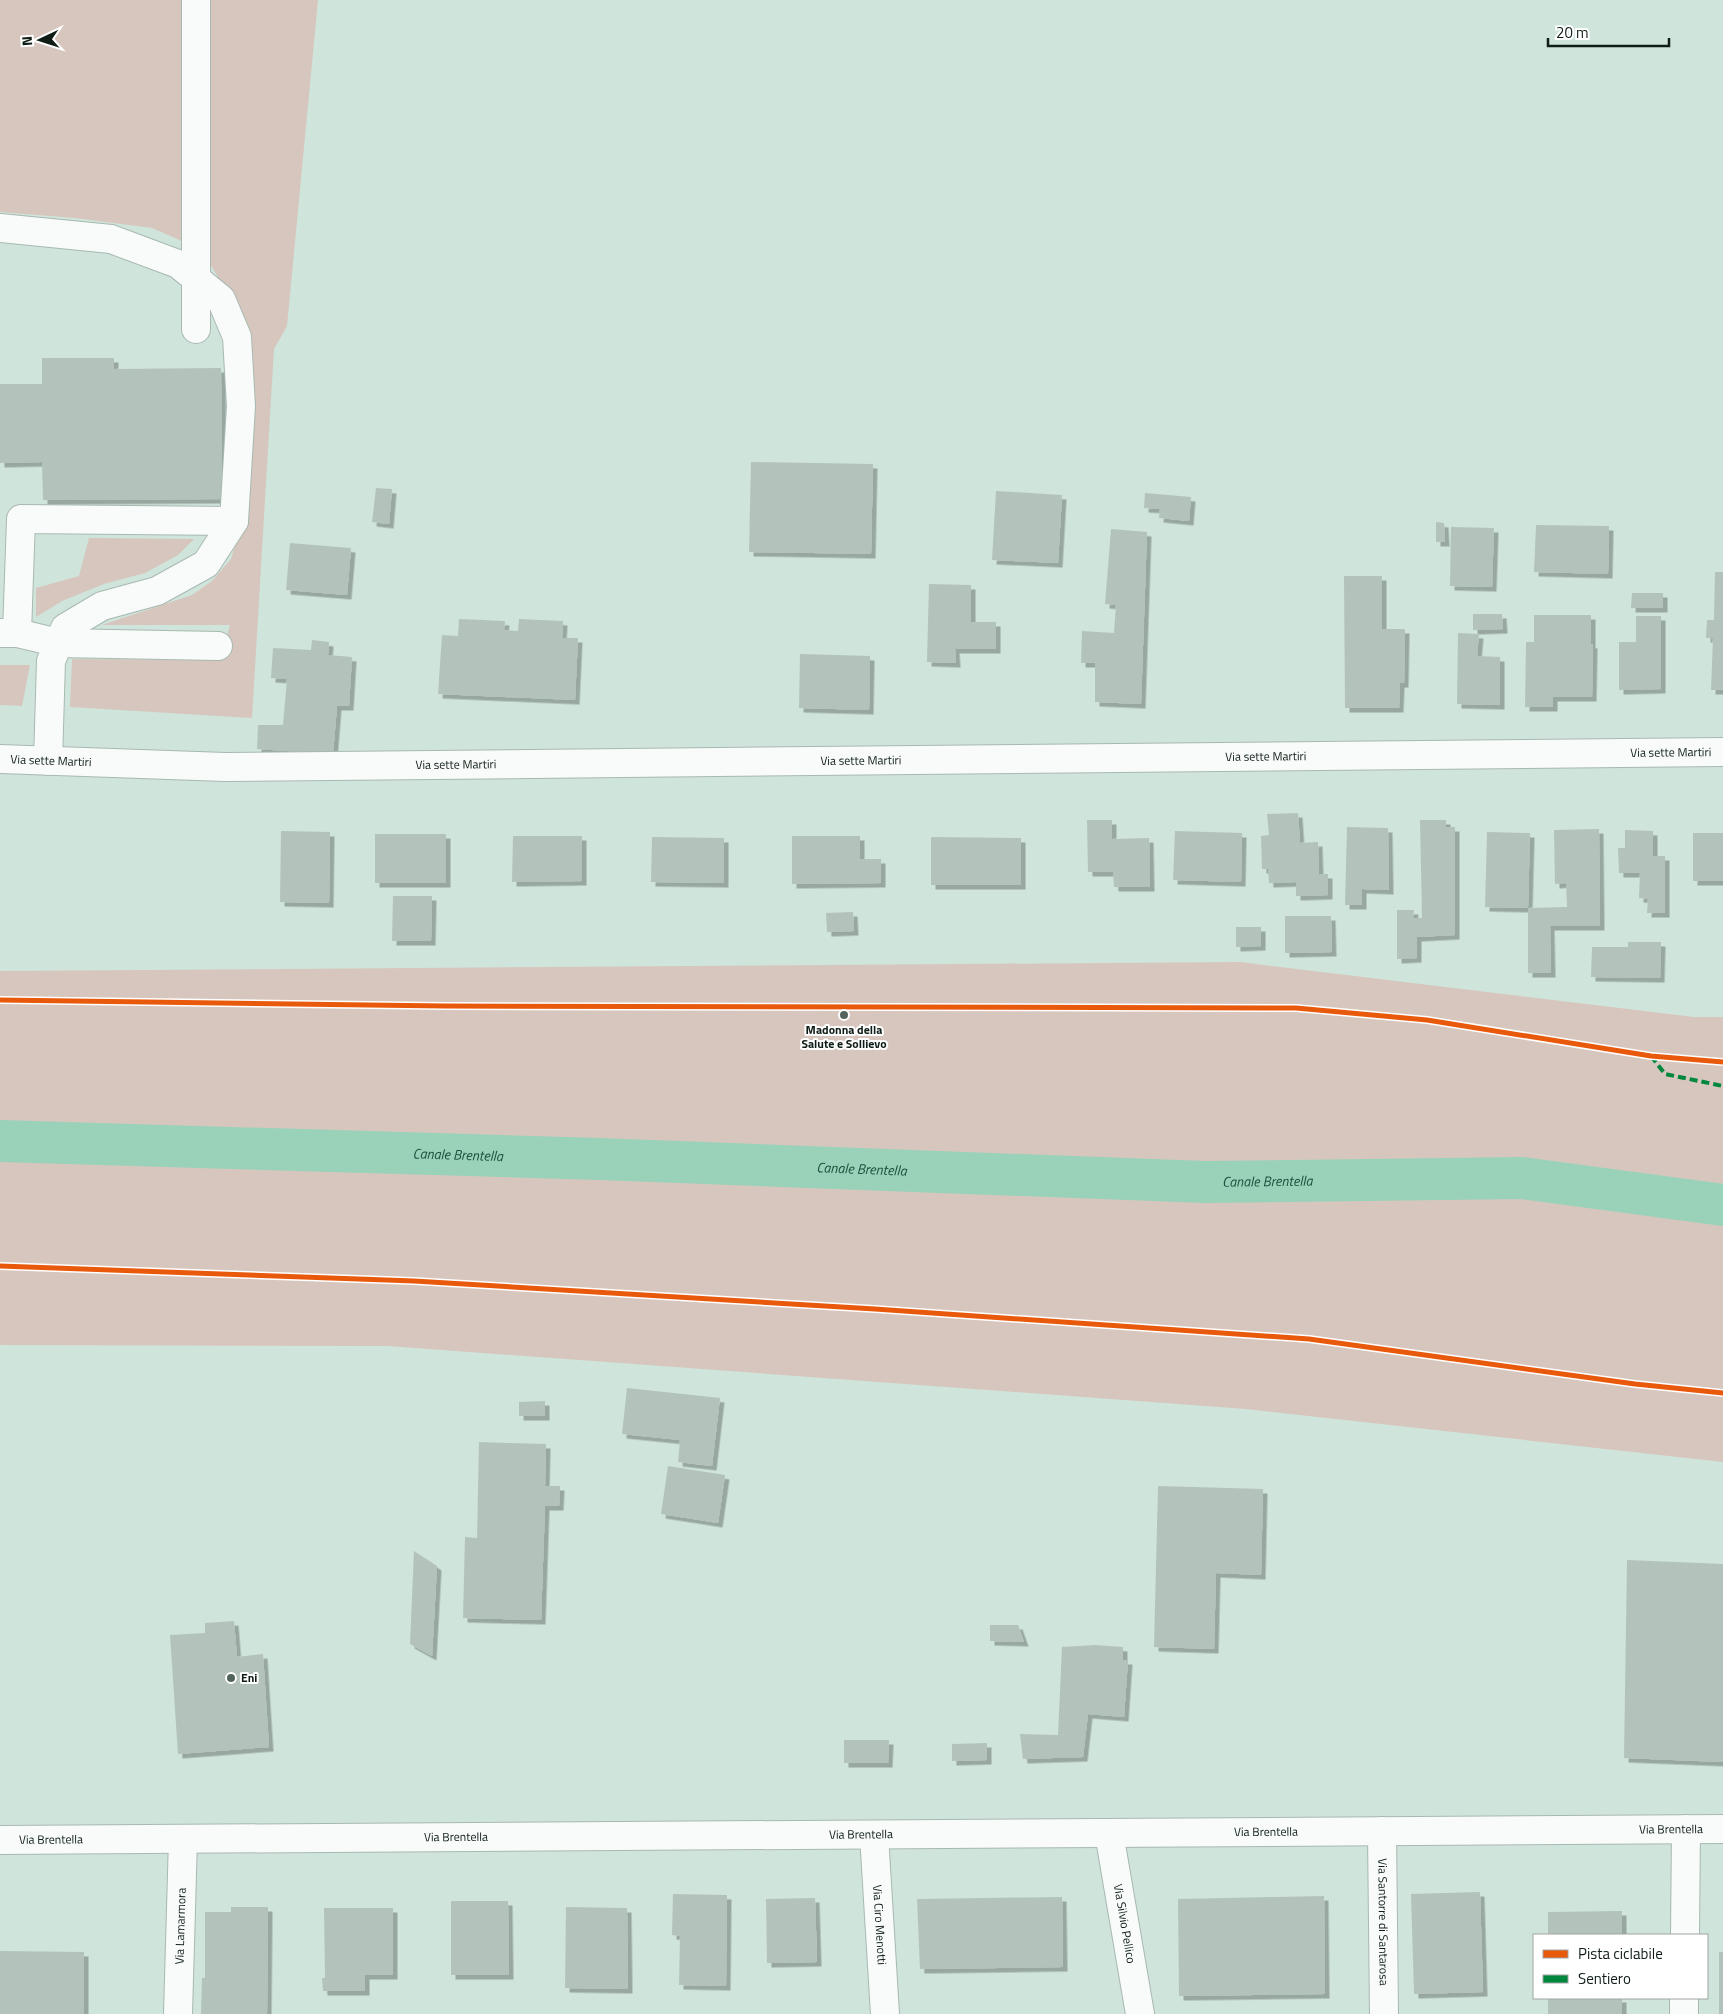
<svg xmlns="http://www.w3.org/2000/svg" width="1723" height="2014" font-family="'Titillium Web',sans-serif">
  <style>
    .green { fill: #d7c6be }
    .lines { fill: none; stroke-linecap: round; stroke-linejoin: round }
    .canal { stroke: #9ad2b9; stroke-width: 42 }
    .building { fill: #b3c3bb; filter: url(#shadow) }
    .minor-casing { stroke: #a8b9b1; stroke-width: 30 }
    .major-casing { stroke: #a8b9b1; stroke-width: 30 }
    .minor { stroke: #f8fbf9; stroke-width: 28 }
    .major { stroke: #f8fbf9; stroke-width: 28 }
    .quiet { stroke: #00873e; stroke-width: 4; stroke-dasharray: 8 4; stroke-linecap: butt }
    .cycleway-casing { stroke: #fff; stroke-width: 8 }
    .cycleway { stroke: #e8590c; stroke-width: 5 }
    .poi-dot { fill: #52635b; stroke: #fff; stroke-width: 2 }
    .labels { text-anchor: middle; stroke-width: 4; stroke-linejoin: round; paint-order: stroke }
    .street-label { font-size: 12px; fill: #0f1d16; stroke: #fff }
    .poi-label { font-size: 12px; font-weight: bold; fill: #0f1d16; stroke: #fff }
    .water-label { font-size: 14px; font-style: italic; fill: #19513c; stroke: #fff }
  </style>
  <defs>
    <filter id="shadow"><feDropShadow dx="4.5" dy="4.5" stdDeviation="0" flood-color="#0004"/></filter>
  </defs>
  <rect width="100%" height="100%" fill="#cfe4da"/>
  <g class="green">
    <path d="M 0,0 L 186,0 L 184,242 L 152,228 L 75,218 L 0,212 Z"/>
    <path d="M 207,0 L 318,0 L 287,326 L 274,349 L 252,718 L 70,707 L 72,659 L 220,660 L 230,625 L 102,625 L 192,595 L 212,581 L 231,559 L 244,512 L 230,296 L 208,261 Z"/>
    <path d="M 89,538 L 194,539 L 178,555 L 145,573 L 104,584 L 62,601 L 36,617 L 36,588 L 79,576 Z"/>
    <path d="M 0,665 L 30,665 L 22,706 L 0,705 Z"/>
    <path d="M 1240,962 L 1694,1017 L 1723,1017 L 1723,1462 L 1246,1409 L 388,1346 L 0,1345 L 0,971 Z"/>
  </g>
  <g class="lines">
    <path class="canal" id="s1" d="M 0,1141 L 599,1159 L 1205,1182 L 1522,1178 L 1723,1205"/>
  </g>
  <g class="building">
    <path d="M 42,358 L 114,358 L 114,369 L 221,368 L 222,499 L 43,500 L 42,462 L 0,463 L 0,384 L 42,384 Z"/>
    <path d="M 751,462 L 873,464 L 871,554 L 749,552 Z"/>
    <path d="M 376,488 L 392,489 L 389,524 L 372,522 Z"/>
    <path d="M 996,491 L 1062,495 L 1058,563 L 992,560 Z"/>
    <path d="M 1145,493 L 1191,497 L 1189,521 L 1159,518 L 1160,509 L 1144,508 Z"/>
    <path d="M 1436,522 L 1444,523 L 1445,542 L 1436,542 Z"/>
    <path d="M 1536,525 L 1609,526 L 1608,574 L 1534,572 Z"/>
    <path d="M 1451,527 L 1494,528 L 1492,587 L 1450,586 Z"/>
    <path d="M 1111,529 L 1147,532 L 1141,704 L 1095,702 L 1095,663 L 1081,663 L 1082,631 L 1114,633 L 1116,605 L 1105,604 Z"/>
    <path d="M 290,543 L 351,548 L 347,595 L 286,590 Z"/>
    <path d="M 1715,572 L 1723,572 L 1723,690 L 1711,690 L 1713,638 L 1706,638 L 1707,620 L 1714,620 Z"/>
    <path d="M 1344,576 L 1382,576 L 1382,629 L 1405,629 L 1404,683 L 1400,683 L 1399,708 L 1345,708 Z"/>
    <path d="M 929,584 L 971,585 L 971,622 L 996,622 L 996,649 L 955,649 L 956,663 L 927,662 Z"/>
    <path d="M 1632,593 L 1663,593 L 1663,608 L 1631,608 Z"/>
    <path d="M 1473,614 L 1502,614 L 1503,629 L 1473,630 Z"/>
    <path d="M 1534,615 L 1591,615 L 1591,644 L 1593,644 L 1592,697 L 1553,697 L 1553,707 L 1525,707 L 1526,642 L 1534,642 Z"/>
    <path d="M 1636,616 L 1661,616 L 1661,689 L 1619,690 L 1619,642 L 1636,642 Z"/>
    <path d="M 459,619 L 505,621 L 504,630 L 518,631 L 519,619 L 563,621 L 562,638 L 578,638 L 575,700 L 438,694 L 442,635 L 458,636 Z"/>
    <path d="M 1458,633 L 1479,634 L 1477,656 L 1500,657 L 1500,705 L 1457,704 Z"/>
    <path d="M 312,640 L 329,642 L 328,655 L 352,657 L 349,706 L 337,706 L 333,754 L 257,749 L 258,725 L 283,725 L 287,679 L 271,678 L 273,648 L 311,650 Z"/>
    <path d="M 800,654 L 870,656 L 869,710 L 799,708 Z"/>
    <path d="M 1298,813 L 1300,843 L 1318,842 L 1319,874 L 1328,874 L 1328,895 L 1296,896 L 1296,882 L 1269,883 L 1268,869 L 1262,869 L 1261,836 L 1269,835 L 1267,814 Z"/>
    <path d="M 1087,820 L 1112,820 L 1112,839 L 1149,838 L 1150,887 L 1114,887 L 1113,872 L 1088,872 Z"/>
    <path d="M 1420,820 L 1446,820 L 1446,827 L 1455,827 L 1455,935 L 1417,937 L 1417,958 L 1397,959 L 1397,910 L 1414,910 L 1413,918 L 1422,918 Z"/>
    <path d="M 1347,827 L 1388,828 L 1389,890 L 1362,889 L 1362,905 L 1345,905 Z"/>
    <path d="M 1599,829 L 1600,926 L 1550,926 L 1551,973 L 1528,973 L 1528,908 L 1567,907 L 1566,883 L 1555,884 L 1554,830 Z"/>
    <path d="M 1625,830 L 1653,831 L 1653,856 L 1665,856 L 1665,913 L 1647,913 L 1648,899 L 1639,898 L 1640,873 L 1619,873 L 1618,848 L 1625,848 Z"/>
    <path d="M 281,831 L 330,832 L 329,903 L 280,902 Z"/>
    <path d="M 1175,831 L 1242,833 L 1241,882 L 1173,880 Z"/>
    <path d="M 1487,832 L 1530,833 L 1528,908 L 1485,907 Z"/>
    <rect x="1693" y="833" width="30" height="48"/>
    <rect x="375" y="834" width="71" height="49"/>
    <path d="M 513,836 L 582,836 L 582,881 L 512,882 Z"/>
    <path d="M 792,836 L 860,836 L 860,859 L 881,859 L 881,883 L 792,884 Z"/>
    <path d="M 652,837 L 724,838 L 724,883 L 651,882 Z"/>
    <path d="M 931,837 L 1021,838 L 1021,885 L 931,885 Z"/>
    <path d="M 393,896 L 432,896 L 431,941 L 392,941 Z"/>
    <path d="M 853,912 L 854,931 L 827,932 L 826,913 Z"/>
    <path d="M 1285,916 L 1331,916 L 1332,952 L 1285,953 Z"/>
    <path d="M 1236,927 L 1261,927 L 1261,946 L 1236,947 Z"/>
    <path d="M 1628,942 L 1661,942 L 1660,978 L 1591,977 L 1592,947 L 1628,947 Z"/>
    <path d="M 627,1388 L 720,1398 L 712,1466 L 678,1462 L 680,1440 L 622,1434 Z"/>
    <path d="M 545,1401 L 545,1416 L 519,1416 L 519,1402 Z"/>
    <path d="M 479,1442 L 546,1444 L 545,1486 L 560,1486 L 559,1506 L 545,1506 L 541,1620 L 463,1618 L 465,1537 L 477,1538 Z"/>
    <path d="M 668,1466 L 725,1475 L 718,1523 L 661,1514 Z"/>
    <path d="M 1158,1486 L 1263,1489 L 1261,1575 L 1216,1573 L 1214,1649 L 1154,1647 Z"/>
    <path d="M 414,1551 L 437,1566 L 432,1656 L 410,1644 Z"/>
    <path d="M 1627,1560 L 1723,1564 L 1723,1762 L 1624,1758 Z"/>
    <path d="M 234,1621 L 237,1657 L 263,1654 L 269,1747 L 178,1754 L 170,1635 L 205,1633 L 205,1623 Z"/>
    <path d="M 990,1625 L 1018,1625 L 1024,1642 L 990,1641 Z"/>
    <path d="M 1095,1645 L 1123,1647 L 1123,1660 L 1128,1660 L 1124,1717 L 1088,1714 L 1083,1757 L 1023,1759 L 1020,1734 L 1058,1735 L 1062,1647 Z"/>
    <path d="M 844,1740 L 889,1740 L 888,1763 L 844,1763 Z"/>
    <path d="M 987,1743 L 987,1760 L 952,1761 L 952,1744 Z"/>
    <path d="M 1480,1892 L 1483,1992 L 1414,1994 L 1411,1894 Z"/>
    <path d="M 673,1894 L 727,1895 L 726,1986 L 679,1985 L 680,1936 L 672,1935 Z"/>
    <path d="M 1324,1896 L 1325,1994 L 1179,1996 L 1178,1899 Z"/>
    <path d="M 1062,1897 L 1063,1967 L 920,1969 L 917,1899 Z"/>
    <path d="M 815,1898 L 817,1962 L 767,1963 L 766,1899 Z"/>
    <path d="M 451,1901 L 508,1901 L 509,1975 L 451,1975 Z"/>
    <path d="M 231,1907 L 268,1907 L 267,2014 L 201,2014 L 202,1978 L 205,1978 L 205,1912 L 231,1912 Z"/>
    <path d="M 566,1907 L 627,1908 L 628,1989 L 565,1988 Z"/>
    <path d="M 324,1908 L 393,1908 L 393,1975 L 365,1975 L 365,1991 L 323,1991 L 322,1978 L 325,1978 Z"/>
    <path d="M 1622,1911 L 1622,1935 L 1548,1935 L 1548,1912 Z"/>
    <path d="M 0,1951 L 84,1952 L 84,2014 L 0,2014 Z"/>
    <rect x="1719" y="1952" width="4" height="62"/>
    <rect x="1548" y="1998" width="74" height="16"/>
  </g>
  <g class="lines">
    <defs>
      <g id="minor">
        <path d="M 0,228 L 111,239 L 178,264 L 221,299 L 237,337 L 241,406 L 234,521 L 206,564 L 157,591 L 102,606 L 65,628 L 51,661 L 48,761"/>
        <path d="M 196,329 L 196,0"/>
        <path d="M 0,633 L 17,633 L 59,643 L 218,646"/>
        <path d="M 17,633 L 21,519 L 234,521"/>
        <path id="s2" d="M 1382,1831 L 1384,2014"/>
        <path id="s3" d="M 1109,1833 L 1140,2014"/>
        <path id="s4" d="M 874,1835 L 885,2014"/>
        <path d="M 1685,1935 L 1686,1829"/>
        <path d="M 1684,1998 L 1684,2014"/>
        <path id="s5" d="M 178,2014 L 183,1839"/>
      </g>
      <g id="major">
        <path id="s6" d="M 0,759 L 225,767 L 1723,752"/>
        <path id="s7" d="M 0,1840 L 1723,1829"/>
      </g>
    </defs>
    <use href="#minor" class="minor-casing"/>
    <use href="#major" class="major-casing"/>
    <use href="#minor" class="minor"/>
    <use href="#major" class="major"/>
    <path class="quiet" d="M 1651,1056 L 1665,1074 L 1723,1086"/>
    <defs>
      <g id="cycleway">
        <path d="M 0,1000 L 445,1006 L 1296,1008 L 1427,1020 L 1651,1056 L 1723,1062"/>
        <path d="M 0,1266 L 414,1281 L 875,1309 L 1309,1339 L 1635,1384 L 1723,1393"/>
      </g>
    </defs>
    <use href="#cycleway" class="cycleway-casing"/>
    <use href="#cycleway" class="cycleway"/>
  </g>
  <g class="poi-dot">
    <circle cx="844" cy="1015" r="5"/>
    <circle cx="231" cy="1678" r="5"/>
  </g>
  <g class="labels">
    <g class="street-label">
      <text dy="4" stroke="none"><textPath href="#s6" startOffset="1671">Via sette Martiri</textPath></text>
      <text dy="4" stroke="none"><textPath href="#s6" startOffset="1266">Via sette Martiri</textPath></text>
      <text dy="4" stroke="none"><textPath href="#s6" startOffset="861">Via sette Martiri</textPath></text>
      <text dy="4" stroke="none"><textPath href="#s6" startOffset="51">Via sette Martiri</textPath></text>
      <text dy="4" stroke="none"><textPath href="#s6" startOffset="456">Via sette Martiri</textPath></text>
      <text dy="4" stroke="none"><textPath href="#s7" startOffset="1671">Via Brentella</textPath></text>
      <text dy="4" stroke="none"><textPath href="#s7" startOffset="1266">Via Brentella</textPath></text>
      <text dy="4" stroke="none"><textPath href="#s7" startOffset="861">Via Brentella</textPath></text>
      <text dy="4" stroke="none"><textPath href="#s7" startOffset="456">Via Brentella</textPath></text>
      <text dy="4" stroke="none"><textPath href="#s7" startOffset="51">Via Brentella</textPath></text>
      <text dy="4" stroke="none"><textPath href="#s2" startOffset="91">Via Santorre di Santarosa</textPath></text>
      <text dy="4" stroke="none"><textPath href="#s4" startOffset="90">Via Ciro Menotti</textPath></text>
      <text dy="4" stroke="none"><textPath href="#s3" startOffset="92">Via Silvio Pellico</textPath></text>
      <text dy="4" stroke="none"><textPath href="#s5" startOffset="88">Via Lamarmora</textPath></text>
    </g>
    <g class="poi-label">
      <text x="844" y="1034">Madonna della<tspan x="844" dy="14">Salute e Sollievo</tspan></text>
      <text x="241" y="1682" text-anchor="start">Eni</text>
    </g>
    <g class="water-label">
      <text dy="5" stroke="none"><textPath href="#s1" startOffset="458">Canale Brentella</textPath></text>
      <text dy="5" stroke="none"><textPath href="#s1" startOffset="862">Canale Brentella</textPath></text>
      <text dy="5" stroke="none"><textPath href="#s1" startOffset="1268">Canale Brentella</textPath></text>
    </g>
  </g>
  <rect x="1533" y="1934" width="175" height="65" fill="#ffffff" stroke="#9fa5a2"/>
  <rect x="1543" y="1950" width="25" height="8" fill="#e8590c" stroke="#9fa5a2"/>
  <text x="1578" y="1959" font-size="15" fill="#0f1d16">Pista ciclabile</text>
  <rect x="1543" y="1975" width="25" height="8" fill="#00873e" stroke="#9fa5a2"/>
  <text x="1578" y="1984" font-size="15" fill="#0f1d16">Sentiero</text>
  <g transform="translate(40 40) rotate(266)" stroke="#ffffff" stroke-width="4" paint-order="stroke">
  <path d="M0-4L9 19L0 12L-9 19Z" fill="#0f1d16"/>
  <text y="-8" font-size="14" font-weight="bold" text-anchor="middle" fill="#0f1d16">N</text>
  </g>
  <path d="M1548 38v8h121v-8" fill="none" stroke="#0f1d16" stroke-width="2.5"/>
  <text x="1556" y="38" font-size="15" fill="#0f1d16" stroke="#ffffff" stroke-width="4" paint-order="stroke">20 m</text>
</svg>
